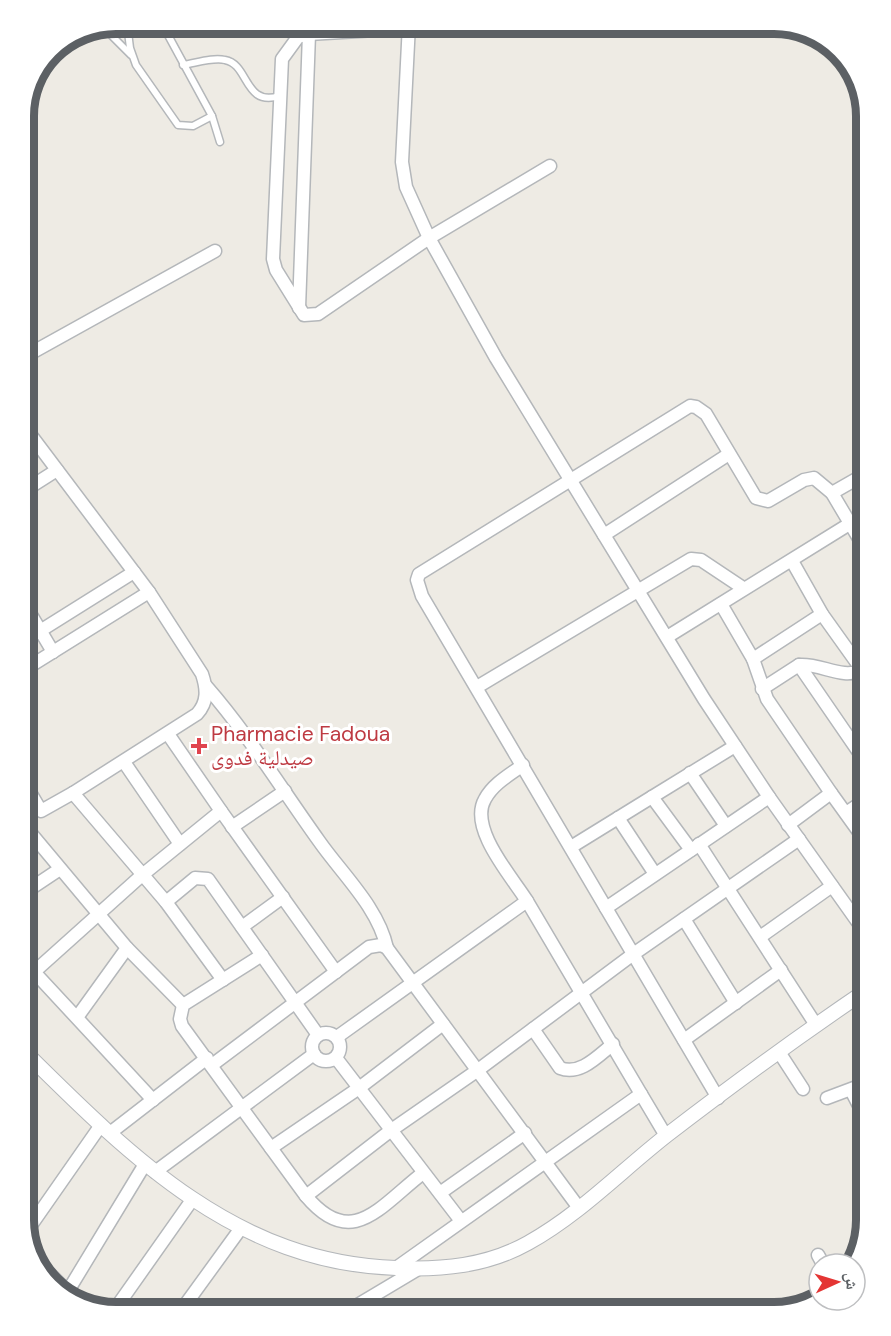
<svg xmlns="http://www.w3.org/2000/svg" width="891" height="1336" font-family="'DM Sans','Noto Naskh Arabic',sans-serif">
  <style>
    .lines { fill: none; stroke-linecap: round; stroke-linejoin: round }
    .service-casing { stroke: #b4b7ba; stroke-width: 9 }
    .minor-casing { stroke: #b4b7ba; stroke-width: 15 }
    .tertiary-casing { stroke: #b4b7ba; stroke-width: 16 }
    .service { stroke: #fff; stroke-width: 6 }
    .minor { stroke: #fff; stroke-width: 12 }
    .tertiary { stroke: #fff; stroke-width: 14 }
    .health-dot { fill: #e0444e; stroke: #fff; stroke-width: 2 }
    .labels { text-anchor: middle; stroke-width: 6; stroke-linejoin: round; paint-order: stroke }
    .health-label { font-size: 21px; fill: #be3a42; stroke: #fff; text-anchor: start }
    .rim { fill: none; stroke: #5c6064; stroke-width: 8 }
  </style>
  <rect width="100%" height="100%" fill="#eeebe4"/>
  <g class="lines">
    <defs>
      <g id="service">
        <path d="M 127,24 L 130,48 L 136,65 L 178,125 L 193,126 L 212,116"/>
        <path d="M 162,24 L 212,116 L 220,142"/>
        <path d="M 105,29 L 131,55"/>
        <path d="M 183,65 C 196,63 213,57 225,60 C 249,64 244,107 279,96"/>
      </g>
      <g id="minor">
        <path d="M 409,24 L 402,162 L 406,187 L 429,238 L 496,358 L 704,699 L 769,797 L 867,935"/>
        <path d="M 409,28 L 309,34 L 298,37 L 282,59 L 273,259 L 276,270 L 304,315 L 318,314 L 429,238 L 550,166"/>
        <path d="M 299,308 L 309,34"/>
        <path d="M 24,357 L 215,251"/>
        <path d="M 24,426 L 149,592 L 202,674 C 207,689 208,702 197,714 L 73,793 L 166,902 L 223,980"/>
        <path d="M 24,491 L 57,470"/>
        <path d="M 832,493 L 867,473"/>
        <path d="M 604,535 L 729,454"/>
        <path d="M 792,561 L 822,614 L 862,670 L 867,666"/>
        <path d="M 24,603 L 53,652"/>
        <path d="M 721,604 L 753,659 L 822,614"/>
        <path d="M 667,637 L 851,523"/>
        <path d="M 24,641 L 134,572"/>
        <path d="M 753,659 L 767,699 L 831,793"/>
        <path d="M 799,665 C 821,663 842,680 862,670 L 867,677"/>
        <path d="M 24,670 L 149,592"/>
        <path d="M 206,686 C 248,734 281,788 319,841 C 342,874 378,907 387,948"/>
        <path d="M 477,687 L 691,559 L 701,560 L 743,588"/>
        <path d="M 762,689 L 799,665 L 867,764"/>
        <path d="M 124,762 L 180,844"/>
        <path d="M 523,765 C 509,775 493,784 485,799 C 468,828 512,877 527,901"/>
        <path d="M 690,773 L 726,826"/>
        <path d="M 24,782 L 41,811 L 73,793"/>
        <path d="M 221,811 L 336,972"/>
        <path d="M 846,813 L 867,799"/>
        <path d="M 618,818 L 655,874"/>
        <path d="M 24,825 L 127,948 L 78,1016"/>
        <path d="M 788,825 L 831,793 L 867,843"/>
        <path d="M 232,827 L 285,791"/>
        <path d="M 699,844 L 816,1025"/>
        <path d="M 571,847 L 652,797"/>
        <path d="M 691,850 L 652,797 L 735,746"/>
        <path d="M 24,893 L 60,869"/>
        <path d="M 166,902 L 195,878 L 208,879 L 318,1035"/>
        <path d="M 606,908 L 769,797"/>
        <path d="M 684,919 L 736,1003"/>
        <path d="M 242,927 L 283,897"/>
        <path d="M 760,937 L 832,886"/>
        <path d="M 127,948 L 183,1005"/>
        <path d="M 262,955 L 183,1005 L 180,1019 L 182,1026 L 306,1196 L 390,1131 L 478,1070 L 632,955 L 799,839"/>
        <path d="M 24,961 L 153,1100"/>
        <path d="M 24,981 L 141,876 L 221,811 L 168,734"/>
        <path d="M 533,1029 L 560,1068 C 580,1076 598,1056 613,1044"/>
        <circle cx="326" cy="1047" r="14"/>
        <path d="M 337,1037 L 527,901 L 641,1094"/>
        <path d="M 684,1040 L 781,970"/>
        <path d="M 779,1052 L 803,1089"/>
        <path d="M 336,1058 L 461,1221"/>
        <path d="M 212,1065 L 369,947 L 381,945 L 387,948 L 579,1208"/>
        <path d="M 851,1090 L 867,1121"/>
        <path d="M 718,1098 L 422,596 L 417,580 L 419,574 L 690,406 L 696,407 L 706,414 L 756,498 L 768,501 L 804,480 L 814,478 L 832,493 L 867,552"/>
        <path d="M 827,1098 L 867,1083"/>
        <path d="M 110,1133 L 207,1058"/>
        <path d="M 271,1148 L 359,1088 L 443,1024"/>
        <path d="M 155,1172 L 314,1054"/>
        <path d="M 440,1193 L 525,1133"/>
        <path d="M 306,1196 C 352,1251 380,1206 423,1173"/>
        <path d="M 27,1231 L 101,1125"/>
        <path d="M 818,1255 L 823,1264"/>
        <path d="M 35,1259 L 77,1301"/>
        <path d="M 848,1264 L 856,1260"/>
        <path d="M 396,1268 L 641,1094 L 666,1136"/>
        <path d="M 68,1291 L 145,1164"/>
        <path d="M 113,1312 L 192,1200"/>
        <path d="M 180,1312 L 241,1228"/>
        <path d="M 346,1312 L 418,1269"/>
      </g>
      <path id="tertiary" d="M 24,1051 C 131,1157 237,1263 396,1268 C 442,1270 487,1266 528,1243 C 580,1214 621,1171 667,1135 C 732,1085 799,1036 867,990"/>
    </defs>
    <use href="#service" class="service-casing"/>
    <use href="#minor" class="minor-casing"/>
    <use href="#tertiary" class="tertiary-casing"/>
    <use href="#service" class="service"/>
    <use href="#minor" class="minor"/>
    <use href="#tertiary" class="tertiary"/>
  </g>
  <path class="health-dot" d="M196 737h6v6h6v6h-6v6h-6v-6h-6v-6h6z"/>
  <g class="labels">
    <g class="health-label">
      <text x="211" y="741">Pharmacie Fadoua<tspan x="211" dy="24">صيدلية فدوى</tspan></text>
    </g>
  </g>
  <path d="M0 0H891V1336H0ZM116 34H774A82 82 0 0 1 856 116V1220A82 82 0 0 1 774 1302H116A82 82 0 0 1 34 1220V116A82 82 0 0 1 116 34Z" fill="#fff" fill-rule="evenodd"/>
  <path class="rim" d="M116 34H774A82 82 0 0 1 856 116V1220A82 82 0 0 1 774 1302H116A82 82 0 0 1 34 1220V116A82 82 0 0 1 116 34Z"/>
  <g transform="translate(837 1282) rotate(86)"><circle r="28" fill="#ffffff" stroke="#bebfc1" stroke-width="1.5"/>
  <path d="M0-4.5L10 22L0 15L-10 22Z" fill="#e43534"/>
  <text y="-9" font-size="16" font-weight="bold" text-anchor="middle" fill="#5c6064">ش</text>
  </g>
</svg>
